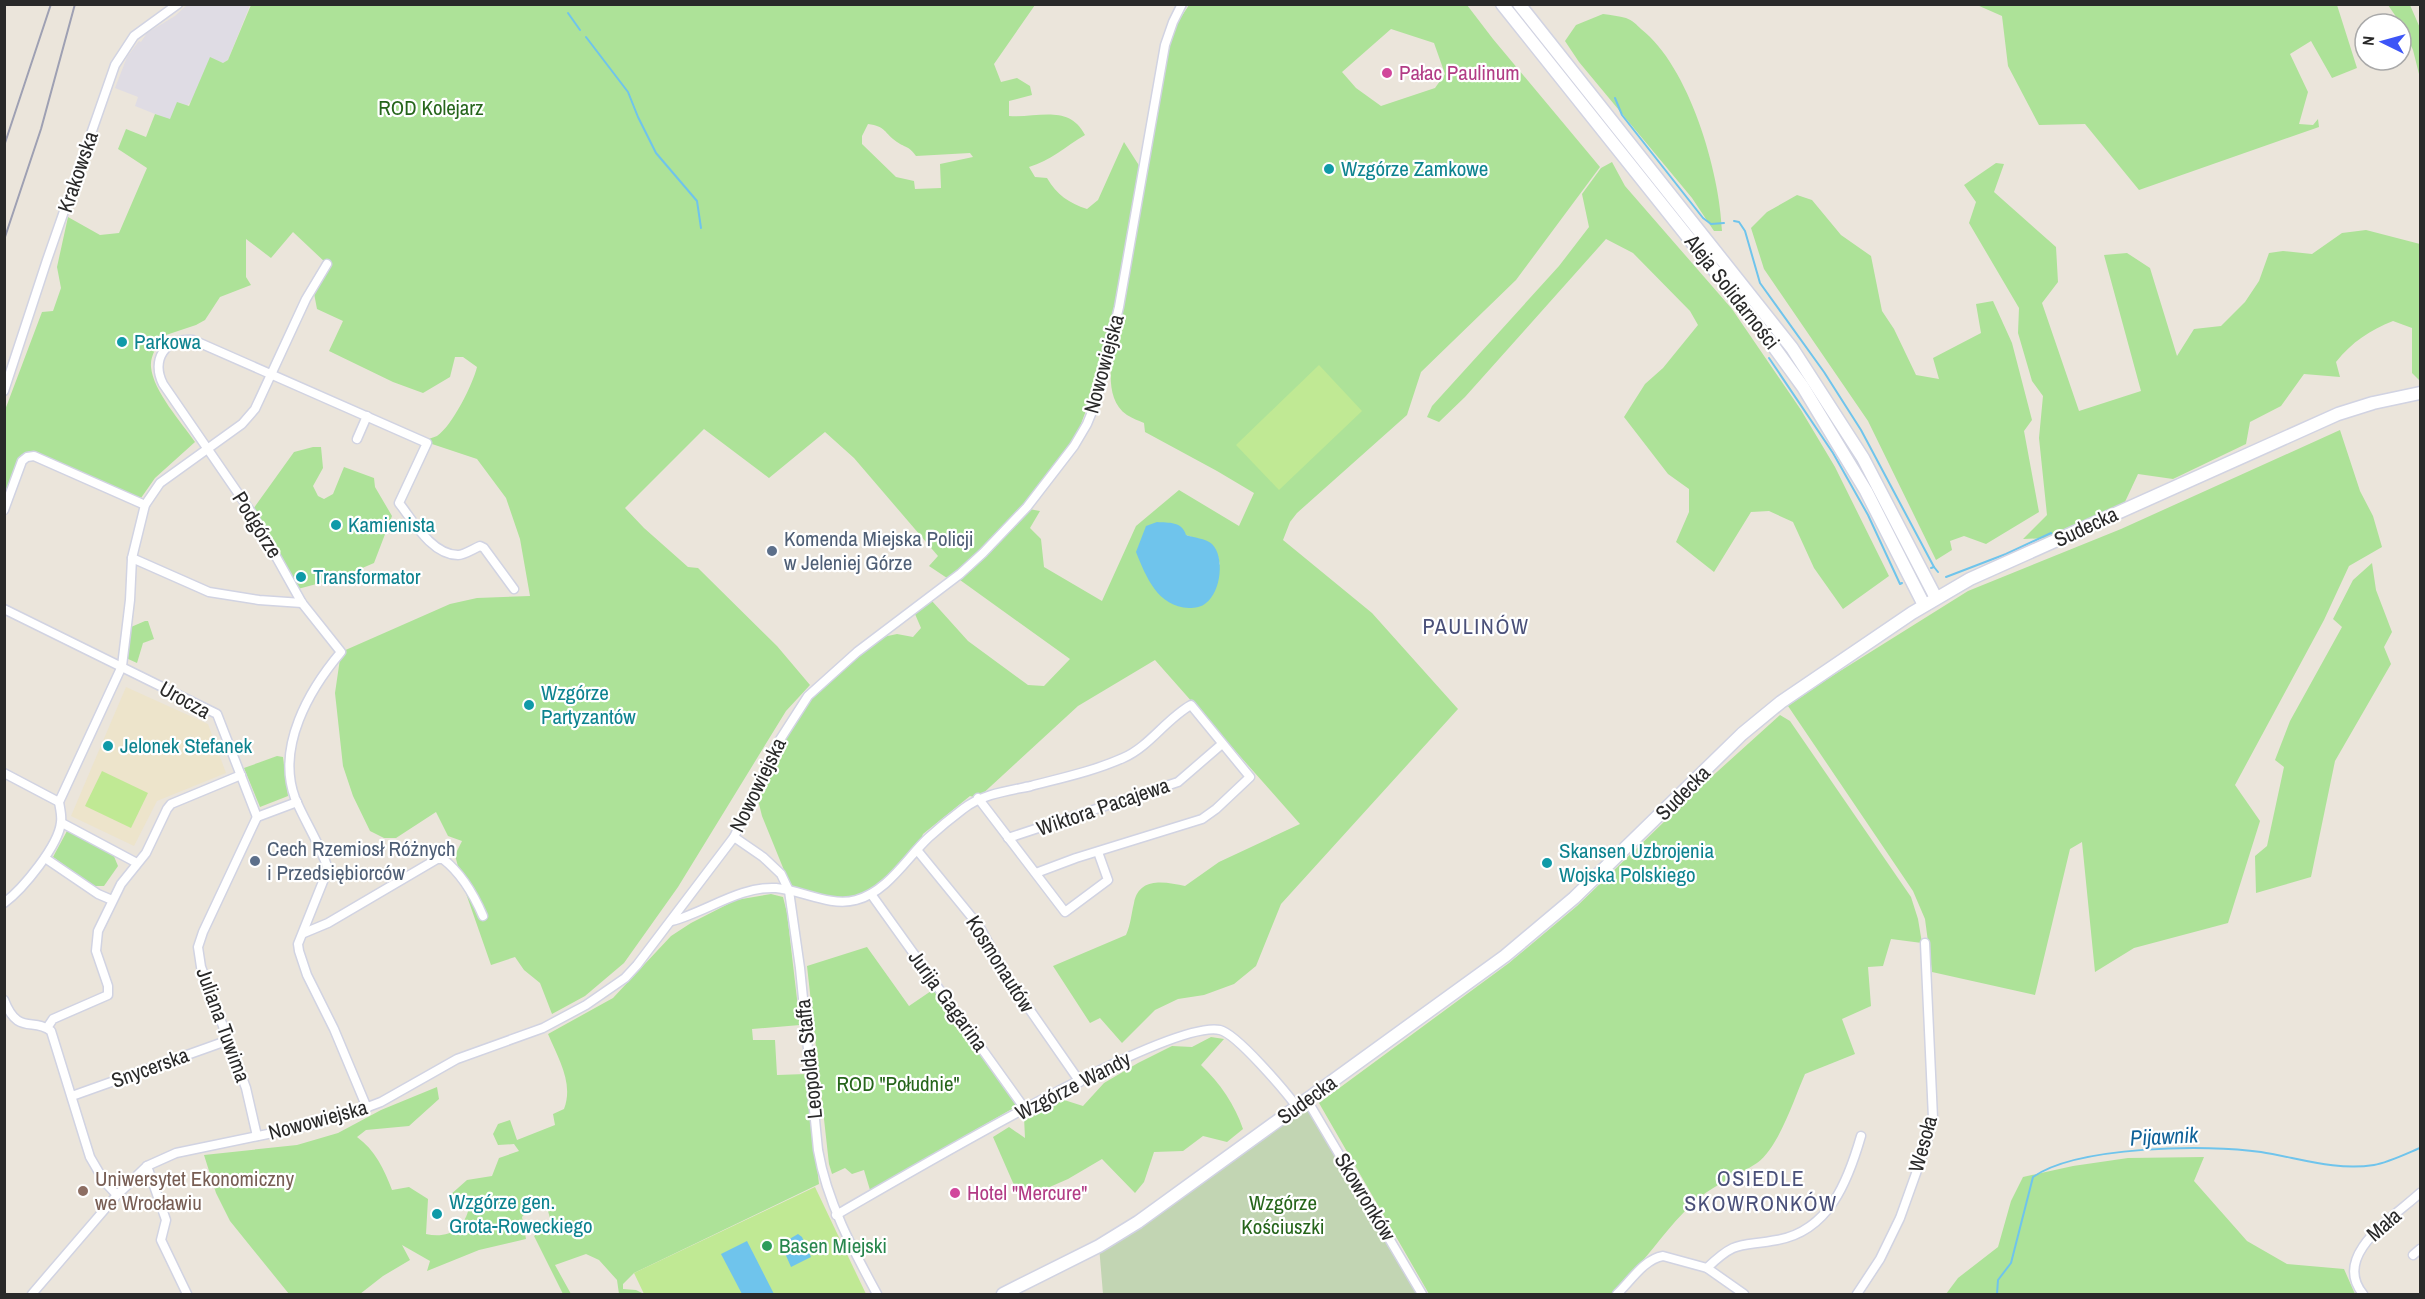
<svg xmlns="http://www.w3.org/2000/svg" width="2425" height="1299" font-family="'Archivo Narrow',sans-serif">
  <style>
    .industrial { fill: #dfdce4 }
    .education { fill: #ede4cb }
    .green { fill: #ade298; fill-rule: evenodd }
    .cemetery { fill: #c2d5b3 }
    .pitch { fill: #c0e994 }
    .water { fill: #6fc4ec }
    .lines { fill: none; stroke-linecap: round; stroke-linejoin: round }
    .stream { stroke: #6fc4ec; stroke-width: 2 }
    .street-casing { stroke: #d1d3e2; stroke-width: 11 }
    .secondary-casing { stroke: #d1d3e2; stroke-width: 15 }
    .street { stroke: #fff; stroke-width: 8 }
    .secondary { stroke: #fff; stroke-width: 12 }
    .rail { stroke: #9ea0b3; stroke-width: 2 }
    .hotel-dot { fill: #d1479c; stroke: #fff; stroke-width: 2 }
    .culture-dot { fill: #0f9aa8; stroke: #fff; stroke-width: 2 }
    .service-dot { fill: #5c6f8a; stroke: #fff; stroke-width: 2 }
    .education-dot { fill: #8d6e63; stroke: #fff; stroke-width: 2 }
    .leisure-dot { fill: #2e9e5b; stroke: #fff; stroke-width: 2 }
    .labels { text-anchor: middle; stroke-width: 4.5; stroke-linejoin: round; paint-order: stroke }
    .hotel-label { font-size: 21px; fill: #b23c85; stroke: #fff; text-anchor: start }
    .park-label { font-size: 21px; fill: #26651b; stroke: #fff }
    .culture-label { font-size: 21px; fill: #0d838f; stroke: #fff; text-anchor: start }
    .street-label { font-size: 21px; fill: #292929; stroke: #fff }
    .service-label { font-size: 21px; fill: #4e5e75; stroke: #fff; text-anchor: start }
    .education-label { font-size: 21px; fill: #785e54; stroke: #fff; text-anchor: start }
    .leisure-label { font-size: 21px; fill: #27864d; stroke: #fff; text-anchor: start }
    .neighbourhood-label { font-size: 22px; letter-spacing: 1.5px; fill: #4a5079; stroke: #fff }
    .water-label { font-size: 22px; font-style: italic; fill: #0f6198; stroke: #fff }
  </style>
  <rect width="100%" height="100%" fill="#ebe5db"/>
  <path class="industrial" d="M 187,5 L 250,5 L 228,60 L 223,63 L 210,58 L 192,101 L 170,120 L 135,106 L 138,97 L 115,88 L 127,57 L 139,41 L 141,42 L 147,33 L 175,16 Z"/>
  <path class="education" d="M 126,687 L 208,724 L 226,773 L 157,801 L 134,846 L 71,816 Z"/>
  <g class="green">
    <path d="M 251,5 L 1035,5 L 994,64 L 1001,82 L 1017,78 L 1030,86 L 1032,95 L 1009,101 L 1009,116 C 1038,118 1069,104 1085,135 C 1066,146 1050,161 1029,167 L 1035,177 L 1047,178 C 1057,195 1069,203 1087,209 L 1098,200 L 1124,142 L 1140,167 C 1127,254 1112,348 1079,429 C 1071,448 1055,465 1042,481 C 1014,516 985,553 947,578 L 929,566 L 938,556 L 854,458 L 825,432 L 769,478 L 704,429 L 625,508 L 644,528 L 688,567 L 698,568 L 777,646 L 810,685 L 786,711 L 678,887 L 624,963 L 585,996 L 552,1014 L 540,983 L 524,970 L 515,957 L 491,965 L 462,882 L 455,855 L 462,841 L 448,836 L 436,812 L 396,838 L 384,838 L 370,831 L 353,796 L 343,766 L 335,693 L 341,652 L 450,604 L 477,598 L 530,596 L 520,539 L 506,498 L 477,459 L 423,441 C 427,439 433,438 437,436 C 452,426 473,384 477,367 L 463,357 L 455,357 L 450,377 L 423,393 L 393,382 L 329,351 L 343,321 L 317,309 L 313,288 L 327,264 L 293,232 L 271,258 L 246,239 L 246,277 L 251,285 L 220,297 L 205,320 L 196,325 L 163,336 C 157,346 150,356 151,367 C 153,391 182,423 195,442 L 155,478 L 141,498 L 30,451 L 21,455 L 5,498 L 5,410 L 42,312 L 53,311 L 61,288 L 57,267 L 68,217 L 100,235 L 119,233 L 147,168 L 118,149 L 126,129 L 146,137 L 155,114 L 170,119 L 177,102 L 189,106 L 210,57 L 223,63 L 228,60 ZM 868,124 C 886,126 884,133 897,142 C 906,148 909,146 916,156 L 970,153 L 973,157 L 940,164 L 941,188 L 915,189 L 914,181 L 896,177 L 862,144 L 862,136 Z"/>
    <path d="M 1189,5 L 1467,5 L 1493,39 L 1600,167 L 1516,280 L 1421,372 L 1407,415 L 1297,513 L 1290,522 L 1283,540 L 1372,613 L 1458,709 L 1281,904 L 1256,966 L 1234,984 L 1204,995 L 1178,999 L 1155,1010 L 1122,1043 L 1100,1018 L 1090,1023 L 1053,966 L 1126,935 C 1131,923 1131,915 1134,903 C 1139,876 1166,882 1185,886 L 1219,862 L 1300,824 L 1155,660 L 1078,706 L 978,798 L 970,796 L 923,834 L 917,850 L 886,882 L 857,901 L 789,891 L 788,880 L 762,816 L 756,792 L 774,749 L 817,690 L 883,637 L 897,634 L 913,637 L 921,628 L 915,614 L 932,601 L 968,641 L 1028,685 L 1044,686 L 1070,659 L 960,580 L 1029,509 L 1040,511 L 1030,528 L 1041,539 L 1044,567 L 1102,601 L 1136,526 L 1179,490 L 1239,526 L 1254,493 L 1217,471 L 1145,432 L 1144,423 C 1139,421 1132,418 1127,415 C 1103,398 1112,362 1114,338 L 1168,45 L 1174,28 ZM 1391,29 L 1434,43 L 1445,74 L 1435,88 L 1381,106 L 1356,88 L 1342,72 ZM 1186,535 C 1207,543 1215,539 1220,565 Z"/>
    <path d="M 1507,5 L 1513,5 L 1788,350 L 1859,460 L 1921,578 L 1917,581 L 1870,489 L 1819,403 Z"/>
    <path d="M 1977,5 L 2337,5 L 2357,68 L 2332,78 L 2311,41 L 2290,54 L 2308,92 L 2299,124 L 2313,125 L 2318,119 L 2319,127 L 2139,190 L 2085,124 L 2039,125 L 2008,66 L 2002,16 Z"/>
    <path d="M 2388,5 L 2410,5 L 2420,28 L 2420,78 L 2413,50 L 2401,24 Z"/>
    <path d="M 1603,14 C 1611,15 1619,16 1626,18 C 1632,20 1637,25 1641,29 C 1689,66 1720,172 1722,231 L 1714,231 L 1692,198 L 1579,62 L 1565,41 L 1576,25 Z"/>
    <path d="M 1612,162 L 1625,186 L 1732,309 L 1801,410 L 1835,467 L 1889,576 L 1843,609 L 1814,568 L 1793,522 L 1769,511 L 1751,512 L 1714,572 L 1676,542 L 1689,512 L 1689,489 L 1668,474 L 1624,417 L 1645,384 L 1663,368 L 1698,325 L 1690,311 L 1633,253 L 1606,239 L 1465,397 L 1439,422 L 1427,417 L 1432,406 L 1559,266 L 1589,227 L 1582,194 L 1601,168 Z"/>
    <path d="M 1996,163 L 2004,164 L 1994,192 L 2056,247 L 2058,282 L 2042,303 L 2079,411 L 2141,391 L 2104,255 L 2127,253 L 2150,268 L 2177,356 L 2194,329 L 2221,326 L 2245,302 L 2259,281 L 2269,253 L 2283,251 L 2312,254 L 2342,233 L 2366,230 L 2420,244 L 2420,381 L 2412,373 L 2412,328 L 2393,321 C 2370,330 2352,342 2336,362 L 2340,377 L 2304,374 L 2281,406 L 2250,422 L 2246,444 L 2173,479 L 2138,474 L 2124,504 L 2047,538 L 2023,539 L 2047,515 L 2039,438 L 2043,396 L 2032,381 L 2018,333 L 2019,308 L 1969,223 L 1976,202 L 1964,185 Z"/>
    <path d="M 1797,195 L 1812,200 L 1841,235 L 1871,256 L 1882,311 L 1894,329 L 1916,375 L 1939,379 L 1933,358 L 1981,333 L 1976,304 L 1993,301 L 2012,343 L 2032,420 L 2024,431 L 2039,512 L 1986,544 L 1964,536 L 1950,541 L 1952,550 L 1936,560 L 1868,421 L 1764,269 L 1751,228 L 1767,212 Z"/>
    <path d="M 2340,430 L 2360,491 L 2373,516 L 2382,547 L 2349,566 L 2324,620 L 2235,785 L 2260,821 L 2228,923 L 2134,948 L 2095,972 L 2082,842 L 2070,849 L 2035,995 L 1932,972 L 1925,919 L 1913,891 L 1788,706 L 1829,678 L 1968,591 L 2121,529 Z"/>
    <path d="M 313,447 L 321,447 L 323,468 L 313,486 L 318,496 L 324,499 L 333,494 L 344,467 L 374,478 L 375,487 L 392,516 L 374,563 L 339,578 L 294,590 L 251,512 L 294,452 Z"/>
    <path d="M 2372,563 L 2376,590 L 2392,632 L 2384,647 L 2391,664 L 2335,761 L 2311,877 L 2256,893 L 2255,856 L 2267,846 L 2284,767 L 2275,760 L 2290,721 L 2342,627 L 2333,619 L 2353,580 Z"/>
    <path d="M 145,621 L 148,621 L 154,639 L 143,643 L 137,663 L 126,658 L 131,627 Z"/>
    <path d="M 1780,715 L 1790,721 L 1911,897 L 1918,919 L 1922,943 L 1891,939 L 1883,966 L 1868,967 L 1871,1006 L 1842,1019 L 1855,1054 L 1805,1074 C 1794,1099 1779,1147 1757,1163 C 1735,1178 1710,1186 1691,1205 C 1662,1233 1641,1268 1611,1294 L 1429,1294 L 1319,1103 L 1509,963 L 1577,906 L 1697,790 Z"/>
    <path d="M 277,756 L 283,757 L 288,796 L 260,807 L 244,768 Z"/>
    <path d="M 67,831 L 113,854 L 118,866 L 104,886 L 94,886 L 53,857 Z"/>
    <path d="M 771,894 L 783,897 L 787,913 L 800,1025 L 752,1029 L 753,1040 L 775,1040 L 777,1075 L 806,1074 L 819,1184 L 634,1273 L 623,1284 L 623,1289 L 636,1290 L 644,1294 L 619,1294 L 617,1280 L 599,1260 L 586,1254 L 555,1265 L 571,1294 L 563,1294 L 534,1236 L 551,1222 L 548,1211 L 528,1209 L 522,1217 L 526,1239 L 479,1250 L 427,1271 L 430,1261 L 402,1245 L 410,1260 L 383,1276 L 360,1294 L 289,1294 L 230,1221 L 216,1193 L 204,1155 L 297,1145 L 338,1133 L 381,1110 L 437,1087 L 439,1099 L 409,1126 L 366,1130 L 357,1137 C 375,1150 384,1169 392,1190 L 409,1187 L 428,1199 L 426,1234 C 448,1239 465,1229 469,1207 L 449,1196 L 467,1180 L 492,1176 L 499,1158 L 519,1151 L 514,1144 L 498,1145 L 493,1134 L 498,1124 L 510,1120 L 517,1140 L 555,1125 L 553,1114 L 564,1109 C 574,1083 558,1058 548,1034 L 613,998 L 671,936 L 691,923 L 736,900 Z"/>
    <path d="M 867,947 L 909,1006 L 934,989 L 1017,1106 L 870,1190 L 864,1170 L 852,1174 L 845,1168 L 832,1174 L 829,1164 L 807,966 Z"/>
    <path d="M 1211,1037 L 1224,1039 L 1201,1065 C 1220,1083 1235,1105 1243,1129 L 1227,1142 L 1203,1136 L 1183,1151 L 1154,1152 L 1144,1182 L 1135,1193 L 1102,1159 L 1068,1179 L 1036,1193 L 1017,1192 L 993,1137 L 1009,1127 L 1025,1138 L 1024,1117 L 1061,1099 L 1083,1106 L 1104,1083 L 1138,1063 L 1172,1046 L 1192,1047 Z"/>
    <path d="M 2204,1157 L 2194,1181 L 2247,1241 L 2287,1264 L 2344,1269 L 2355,1294 L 1946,1294 L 1958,1278 L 1998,1247 L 2011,1201 L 2023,1177 L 2073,1166 L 2128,1158 Z"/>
  </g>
  <path class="cemetery" d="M 1307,1100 L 1422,1294 L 1103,1294 L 1099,1246 Z"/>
  <g class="pitch">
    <path d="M 1319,365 L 1362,411 L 1279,490 L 1236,445 Z"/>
    <path d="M 102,771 L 148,793 L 131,828 L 85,806 Z"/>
    <path d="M 815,1187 L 866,1294 L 644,1294 L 634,1273 Z"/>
  </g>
  <g class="water">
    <path d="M 1157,522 C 1169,523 1182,521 1186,535 C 1194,538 1205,538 1212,544 C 1225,557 1221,592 1206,603 C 1202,607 1195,608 1189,608 C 1158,607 1146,577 1136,552 L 1146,526 Z"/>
    <path d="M 798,1234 L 802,1237 L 811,1257 L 791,1267 L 781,1244 Z"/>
    <path d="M 747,1241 L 774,1294 L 742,1294 L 721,1254 Z"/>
  </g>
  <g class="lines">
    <g class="stream">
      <path d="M 568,13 L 580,30"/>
      <path d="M 586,37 L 628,92 L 638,117 L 656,153 L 697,201 L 701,228"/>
      <path d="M 1615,98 L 1622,115 L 1703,218 L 1711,224 L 1724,223"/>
      <path d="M 1734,221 L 1739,222 L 1745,231 L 1760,283 L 1824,372 L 1861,430 L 1934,567"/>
      <path d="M 1769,358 L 1833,453 L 1868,515 L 1900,584 L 1902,583"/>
      <path d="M 1931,568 L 1934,567 L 1938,572"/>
      <path d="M 1946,577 L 2006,554 L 2051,533 L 2052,535"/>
      <path d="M 1997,1294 L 1998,1280 L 2011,1263 L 2033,1177 C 2077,1146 2207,1144 2261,1152 C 2299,1158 2335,1171 2374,1165 C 2387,1163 2408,1153 2420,1148"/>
    </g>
    <defs>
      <g id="street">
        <path d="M 4,391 L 47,260 L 115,65 L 134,36 L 178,4"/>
        <path d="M 357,439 L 367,416"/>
        <path d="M 4,510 L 22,461 L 27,457 L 34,456 L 145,505"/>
        <path d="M 132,558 L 209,592 L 259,600 L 302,603"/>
        <path d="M 4,609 L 217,714 L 257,817"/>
        <path d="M 4,773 L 59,802"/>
        <path d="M 978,798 L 1065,912 L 1108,880 L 1098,852"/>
        <path d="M 257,817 L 297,802"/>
        <path d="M 62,823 L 137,863"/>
        <path d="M 734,837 L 763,857 L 781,874 L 789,891 L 800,968 L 818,1150 C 827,1202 852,1248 877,1294"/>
        <path d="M 1008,838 L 1178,782 L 1222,744"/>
        <path d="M 917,850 L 979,926 L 1007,977 L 1080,1082"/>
        <path d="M 45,858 L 98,894 L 112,900"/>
        <path d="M 871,894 L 1025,1109"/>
        <path d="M 4,903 C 23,889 59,845 61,822 C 62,816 60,808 59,802 L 122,666 L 130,600 L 132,558 L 145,505 L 160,483 L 242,424 L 255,409 L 306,299 L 327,264"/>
        <path d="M 672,921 C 706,912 740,886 776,888 C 801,890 830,907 856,900 C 887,892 906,859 928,838 C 939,828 951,818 963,809 C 982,794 1007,791 1031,786 C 1061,778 1094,771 1123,758 C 1149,747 1166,719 1191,705 L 1250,777 L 1216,809 L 1202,819 L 1076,858 L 1036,873"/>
        <path d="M 304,933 L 328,923 L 437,859 L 443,859 C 461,873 474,895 483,916"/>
        <path d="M 4,1000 C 18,1036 33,1017 51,1031 L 90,1157 L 104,1181 L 117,1195"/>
        <path d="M 47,1028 L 53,1019 L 108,995 L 108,986 L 96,951 L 98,931 L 121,884 L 146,853 L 167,809 L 171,804 L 241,775"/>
        <path d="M 72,1096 L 229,1040"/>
        <path d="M 1307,1100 L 1422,1294"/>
        <path d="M 367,1108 L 334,1029 L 307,975 L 299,951 L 298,944 L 328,869 C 320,844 305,822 295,798 C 276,747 309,690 341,652 L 302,603 L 251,512 L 163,384 C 151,360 165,337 193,340 L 427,443 L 399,503 C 413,521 432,555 458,555 C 464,555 473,549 480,546 L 484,548 L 514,589"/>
        <path d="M 257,1136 L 246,1088 L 201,967 L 198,947 L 203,932 L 257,817"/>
        <path d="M 147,1166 L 166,1220 L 161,1240 L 187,1294"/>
        <path d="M 836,1215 C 896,1181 1168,1018 1220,1030 C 1237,1034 1285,1091 1297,1107"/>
        <path d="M 2413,1255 L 2420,1249"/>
        <path d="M 1707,1268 C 1737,1239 1740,1247 1777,1240 C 1829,1231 1848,1181 1861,1136"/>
        <path d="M 32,1294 L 117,1195 L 147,1166 L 176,1153 L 311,1125 L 352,1113 L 381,1102 L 457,1059 L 543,1028 L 586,1005 L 625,978 L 637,965 L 734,837 L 756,792 L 774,749 L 808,696 L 857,652 L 960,574 L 983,553 L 1027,507 L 1074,446 L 1087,424 L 1096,402 L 1119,307 L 1165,45 L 1173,22 L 1182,4"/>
        <path d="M 1617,1294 C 1630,1282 1644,1259 1663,1256 L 1707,1268 L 1744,1294"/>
        <path d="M 1857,1294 L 1880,1259 L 1900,1218 L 1924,1151 L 1933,1118 L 1925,943"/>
        <path d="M 2363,1294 C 2331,1255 2394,1217 2420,1193"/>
      </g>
      <g id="secondary">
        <path d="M 1502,4 L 1758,325 L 1803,387 L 1866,491 L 1924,605"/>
        <path d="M 1519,4 L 1792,348 L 1863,458 L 1936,598"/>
        <path d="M 1003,1294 L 1099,1246 L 1138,1222 L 1505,956 L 1574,898 L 1742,734 L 1781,702 L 1912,613 L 1970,579 L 2338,414 L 2373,403 L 2420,393"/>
      </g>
    </defs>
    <use href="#street" class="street-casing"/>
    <use href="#secondary" class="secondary-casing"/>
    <use href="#street" class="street"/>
    <use href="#secondary" class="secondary"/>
    <g class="rail">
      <path d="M 4,146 L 51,4"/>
      <path d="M 4,240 L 41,129 L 75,4"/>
    </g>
  </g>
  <g class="hotel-dot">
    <circle cx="1387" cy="73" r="6"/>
    <circle cx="955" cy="1193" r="6"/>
  </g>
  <g class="culture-dot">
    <circle cx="1329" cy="169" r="6"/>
    <circle cx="122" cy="342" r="6"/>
    <circle cx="336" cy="525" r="6"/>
    <circle cx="301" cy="577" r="6"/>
    <circle cx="529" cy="705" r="6"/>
    <circle cx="108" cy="746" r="6"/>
    <circle cx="1547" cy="863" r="6"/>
    <circle cx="437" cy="1214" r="6"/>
  </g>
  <g class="service-dot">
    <circle cx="772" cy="551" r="6"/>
    <circle cx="255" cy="861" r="6"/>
  </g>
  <circle class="education-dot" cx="83" cy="1191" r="6"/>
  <circle class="leisure-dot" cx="767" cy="1246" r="6"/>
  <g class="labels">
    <g class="hotel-label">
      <text x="1399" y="80">Pałac Paulinum</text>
      <text x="967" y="1200">Hotel "Mercure"</text>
    </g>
    <g class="park-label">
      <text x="431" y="115">ROD Kolejarz</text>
      <text x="898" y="1091">ROD "Południe"</text>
      <text x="1283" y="1210">Wzgórze<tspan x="1283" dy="24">Kościuszki</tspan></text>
    </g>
    <g class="culture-label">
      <text x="1341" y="176">Wzgórze Zamkowe</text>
      <text x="134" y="349">Parkowa</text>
      <text x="348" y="532">Kamienista</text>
      <text x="313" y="584">Transformator</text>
      <text x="541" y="700">Wzgórze<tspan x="541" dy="24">Partyzantów</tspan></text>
      <text x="120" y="753">Jelonek Stefanek</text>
      <text x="1559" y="858">Skansen Uzbrojenia<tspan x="1559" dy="24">Wojska Polskiego</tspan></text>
      <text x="449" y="1209">Wzgórze gen.<tspan x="449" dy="24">Grota-Roweckiego</tspan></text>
    </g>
    <g class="street-label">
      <text transform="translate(78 172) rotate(-71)" y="7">Krakowska</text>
      <text transform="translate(1732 292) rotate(52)" y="7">Aleja Solidarności</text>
      <text transform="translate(1104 364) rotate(-75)" y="7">Nowowiejska</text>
      <text transform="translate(257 525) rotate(58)" y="7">Podgórze</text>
      <text transform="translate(2086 527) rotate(-25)" y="7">Sudecka</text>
      <text transform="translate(185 700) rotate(29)" y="7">Urocza</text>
      <text transform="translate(758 785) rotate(-64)" y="7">Nowowiejska</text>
      <text transform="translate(1683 793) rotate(-45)" y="7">Sudecka</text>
      <text transform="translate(1103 807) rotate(-19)" y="7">Wiktora Pacajewa</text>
      <text transform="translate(1000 964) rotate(58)" y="7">Kosmonautów</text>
      <text transform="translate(948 1001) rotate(54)" y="7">Jurija Gagarina</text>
      <text transform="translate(223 1025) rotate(70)" y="7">Juliana Tuwima</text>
      <text transform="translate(809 1059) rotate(-96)" y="7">Leopolda Staffa</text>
      <text transform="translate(150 1068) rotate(-20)" y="7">Snycerska</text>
      <text transform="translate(1073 1086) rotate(-27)" y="7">Wzgórze Wandy</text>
      <text transform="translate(1307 1100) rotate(-36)" y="7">Sudecka</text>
      <text transform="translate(318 1120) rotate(-15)" y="7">Nowowiejska</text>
      <text transform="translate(1923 1144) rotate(-75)" y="7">Wesoła</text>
      <text transform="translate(1365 1197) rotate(59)" y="7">Skowronków</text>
      <text transform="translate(2384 1225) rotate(-41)" y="7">Mała</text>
    </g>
    <g class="service-label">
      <text x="784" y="546">Komenda Miejska Policji<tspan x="784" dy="24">w Jeleniej Górze</tspan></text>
      <text x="267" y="856">Cech Rzemiosł Różnych<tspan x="267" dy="24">i Przedsiębiorców</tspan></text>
    </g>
    <g class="education-label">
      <text x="95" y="1186">Uniwersytet Ekonomiczny<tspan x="95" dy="24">we Wrocławiu</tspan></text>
    </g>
    <g class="leisure-label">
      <text x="779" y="1253">Basen Miejski</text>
    </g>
    <g class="neighbourhood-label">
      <text x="1476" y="634">PAULINÓW</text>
      <text x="1761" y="1186">OSIEDLE<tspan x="1761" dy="25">SKOWRONKÓW</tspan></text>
    </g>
    <g class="water-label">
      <text transform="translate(2164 1136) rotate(-3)" y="8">Pijawnik</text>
    </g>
  </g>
  <rect width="2425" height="1299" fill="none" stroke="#292929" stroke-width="12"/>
  <g transform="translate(2383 42) rotate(275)"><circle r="28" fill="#ffffff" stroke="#a9a9a9" stroke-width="1.5"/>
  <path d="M0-4.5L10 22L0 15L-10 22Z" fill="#3d55f7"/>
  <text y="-9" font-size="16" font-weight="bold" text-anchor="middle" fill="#292929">N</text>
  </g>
</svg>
